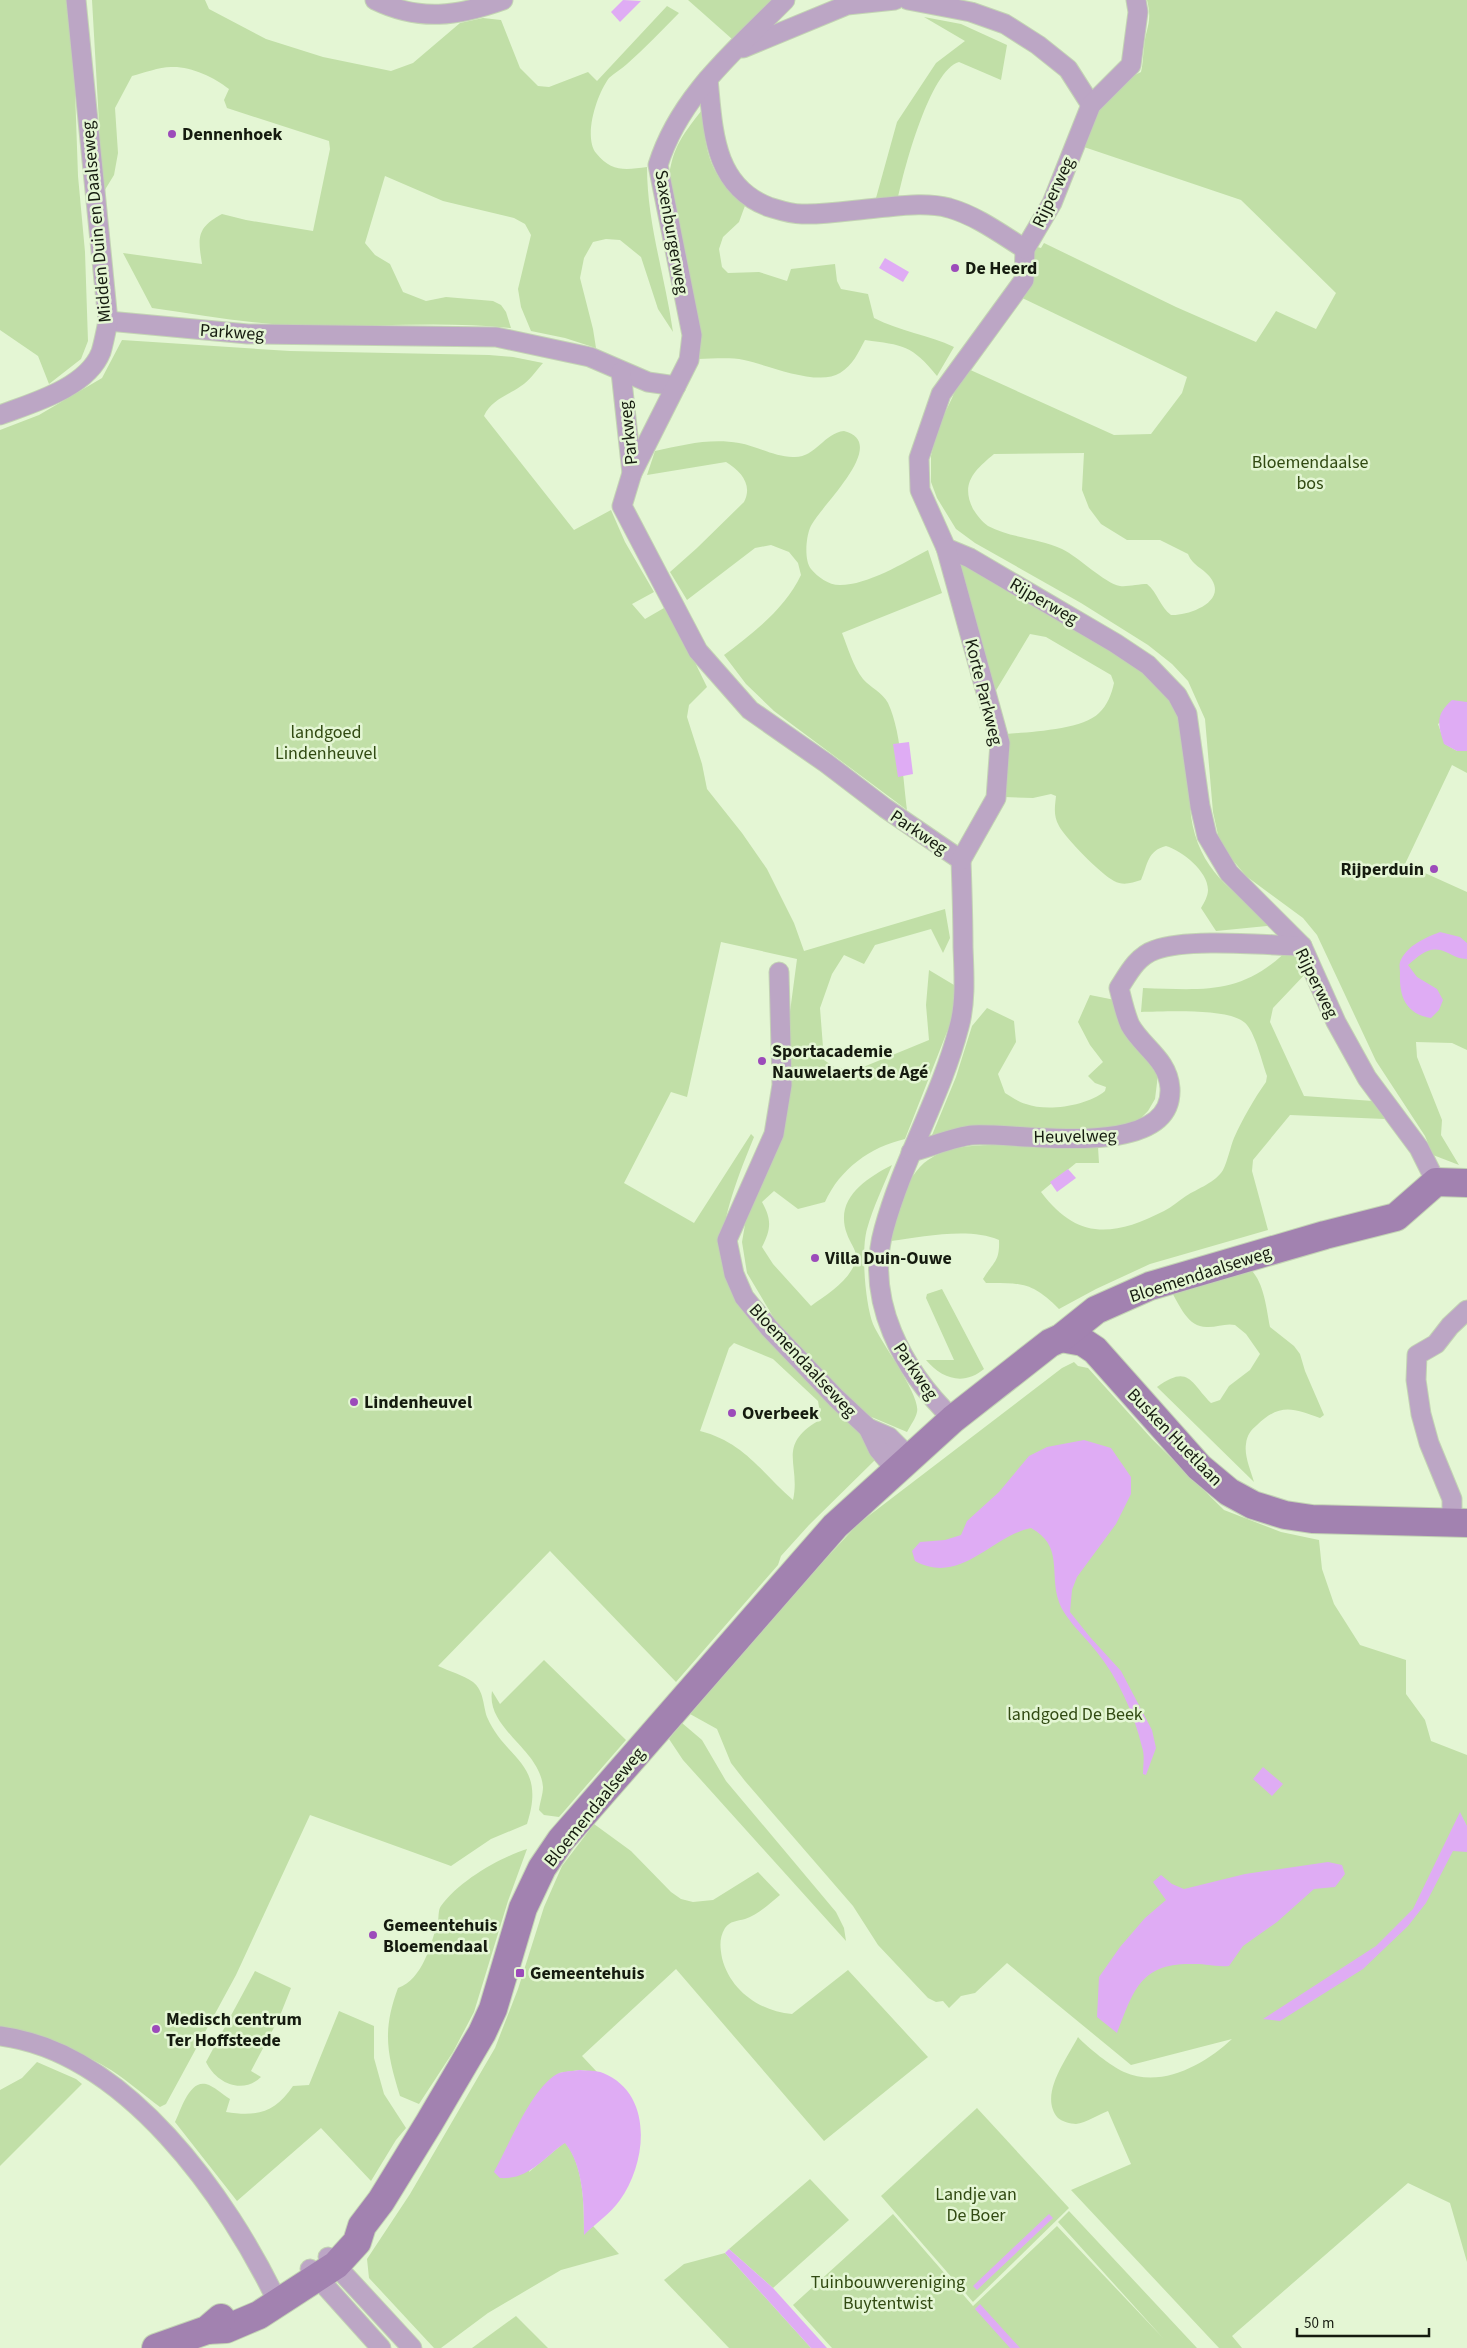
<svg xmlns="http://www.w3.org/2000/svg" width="1467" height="2348" font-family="'Source Sans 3',sans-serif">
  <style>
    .green { fill: #c1dfa7; fill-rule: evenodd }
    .water { fill: #dfacf4 }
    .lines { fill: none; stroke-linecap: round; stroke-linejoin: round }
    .street-casing { stroke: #c3d3b4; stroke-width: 21 }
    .secondary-casing { stroke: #c3d3b4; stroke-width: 30 }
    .street { stroke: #bca6c5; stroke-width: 19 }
    .secondary { stroke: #a282b0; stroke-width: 28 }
    .poi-dot { fill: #9c4bba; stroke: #e4f6d4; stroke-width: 2 }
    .labels { text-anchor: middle; stroke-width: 5; stroke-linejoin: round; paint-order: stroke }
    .poi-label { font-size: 18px; font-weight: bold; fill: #151b0f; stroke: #e4f6d4; text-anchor: start }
    .street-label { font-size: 18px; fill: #151b0f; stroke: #e4f6d4 }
    .park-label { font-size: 18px; fill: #314a12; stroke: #e4f6d4 }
  </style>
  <rect width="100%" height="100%" fill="#e4f6d4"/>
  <g class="green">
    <path d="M 0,0 L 70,0 L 72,4 L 78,176 L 85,252 L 88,341 L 81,359 L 49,384 L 38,356 L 0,330 Z"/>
    <path d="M 92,0 L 205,0 L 209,9 L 266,39 L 323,57 L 391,71 L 413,63 L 460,23 L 483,18 L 501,20 L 520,68 L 538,86 L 549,87 L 588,72 L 597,81 L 667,6 L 679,13 C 662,30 645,48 627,64 C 622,69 614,73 609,78 C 597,94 583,136 596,153 C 611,172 625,170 647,167 C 647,223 665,276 673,332 L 658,309 L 641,257 L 620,240 L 606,239 L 593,242 L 584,258 L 580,278 L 593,329 L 596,348 L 565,338 L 531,331 L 521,307 L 518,289 L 531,235 L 525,224 L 514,218 L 443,201 L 385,176 L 365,243 L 375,255 L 390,264 L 403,292 L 426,301 L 446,297 L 493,301 L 501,305 L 506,312 L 511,328 C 443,321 374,327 306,326 C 255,325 203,315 152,308 L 123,253 L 202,264 C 198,238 196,228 222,214 L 246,220 L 313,231 L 330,149 L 329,141 L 227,108 L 224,100 L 229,89 C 214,77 190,66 171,67 C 159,67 144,73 132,76 L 115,108 L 118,153 L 114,175 L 103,193 Z"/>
    <path d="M 688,0 L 772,0 L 732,39 Z"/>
    <path d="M 1147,0 L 1467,0 L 1467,702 L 1438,724 L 1445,744 L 1457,751 L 1467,751 L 1467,773 L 1452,765 L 1405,864 L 1467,892 L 1467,1050 L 1452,1043 L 1416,1042 L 1417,1057 L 1442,1120 L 1441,1135 L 1459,1165 L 1433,1155 L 1425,1136 L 1376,1061 L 1317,935 L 1303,918 L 1246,876 L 1227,853 L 1218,835 L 1213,812 L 1205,719 L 1188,681 L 1172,664 L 1148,645 L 1081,603 L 975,543 L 956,529 L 937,498 L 931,482 L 931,456 L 938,428 L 966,368 L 1114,435 L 1151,434 L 1182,393 L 1187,377 L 1010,292 L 1037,247 L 1041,248 L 1044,243 L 1176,307 L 1256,342 L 1276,311 L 1316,329 L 1336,293 L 1241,200 L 1084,147 L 1092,111 L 1113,97 L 1133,76 L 1141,72 C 1143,64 1143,54 1144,49 C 1145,28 1153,24 1147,0 ZM 1084,453 L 1082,490 L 1089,508 L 1101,524 L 1127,540 L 1160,540 L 1188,554 C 1193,567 1206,569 1212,580 C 1226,603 1187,616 1171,615 C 1160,607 1158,593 1147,584 C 1139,584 1127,587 1120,586 C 1104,583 1079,557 1062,549 C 1039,538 1010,538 988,526 C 982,522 977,515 973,509 C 960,483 975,470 994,454 Z"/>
    <path d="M 924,17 L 961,24 L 1007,45 L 1001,80 L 959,62 C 930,70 904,169 898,198 L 876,198 L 897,122 L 936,63 L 965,41 Z"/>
    <path d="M 702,110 C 705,151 710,180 746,203 L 739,222 L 723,237 L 719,249 L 722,267 L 728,273 L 759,272 L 787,281 L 791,269 L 835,264 L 837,281 L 841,289 L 868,294 L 874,318 C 899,331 929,335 954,347 L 937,376 C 912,345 903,345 865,340 C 858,353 853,365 840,373 C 818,387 768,365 744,360 C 729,357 712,359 698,359 L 668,186 C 671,150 680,138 702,110 Z"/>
    <path d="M 122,340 L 290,351 L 489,355 L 513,357 L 543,363 C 536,371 529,381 521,386 C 507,396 491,400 484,416 L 574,530 L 611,510 L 625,542 L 654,592 L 632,604 L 645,619 L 664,608 L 681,634 L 707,687 L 689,705 L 687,717 L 702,764 L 707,789 L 742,833 L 767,869 L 794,923 L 804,951 L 945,909 L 950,938 L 943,953 L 931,929 L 875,945 L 864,964 L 844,955 L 832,974 L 820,1008 L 824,1060 L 834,1067 L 856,1070 L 929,1040 L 926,1005 L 929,970 L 954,985 L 954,1014 L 905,1139 C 870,1147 840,1169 825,1202 L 798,1209 L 774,1191 L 762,1202 C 772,1220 771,1229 762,1247 L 773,1264 L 811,1306 C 827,1294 847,1283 855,1263 C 859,1251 850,1244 847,1234 C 834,1199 865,1179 892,1165 C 884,1185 873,1207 867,1229 C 861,1250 865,1303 873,1324 C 881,1343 921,1395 917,1412 C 916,1418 910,1426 907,1432 L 855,1410 L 775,1320 L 747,1273 L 742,1242 L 746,1219 L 773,1140 L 797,959 L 721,942 L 687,1097 L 671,1092 L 624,1183 L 694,1223 L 751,1134 L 754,1137 C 739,1174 723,1213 721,1253 L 854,1425 L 874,1453 L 875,1460 L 809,1525 L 781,1556 L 778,1565 L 676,1682 L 550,1551 L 438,1666 C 449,1671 463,1675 473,1682 C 484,1691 483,1705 487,1717 C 506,1761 547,1762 527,1824 L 491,1839 L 451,1866 L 310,1815 L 236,1975 L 166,2104 L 160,2107 C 144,2095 128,2081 111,2070 C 78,2050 38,2034 0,2027 L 0,430 L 39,415 L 102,378 ZM 734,1343 L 773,1359 L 818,1401 L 820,1413 L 818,1421 C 776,1446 801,1464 793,1500 C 762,1473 744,1442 700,1431 L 729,1348 Z"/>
    <path d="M 844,431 C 892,443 817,509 810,528 C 806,538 804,560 811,569 C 818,577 828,585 840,585 C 868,585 903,563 928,550 L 942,593 L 842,633 C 848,648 853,666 863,679 C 871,688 882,692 888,703 C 901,730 903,780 907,810 L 774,711 L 746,684 L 724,655 C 753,633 785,609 801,575 L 798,563 L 789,552 L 771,545 L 755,548 L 687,600 L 670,572 L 697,548 L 744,502 C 753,485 741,471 726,462 L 647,475 L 655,451 C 683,445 710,438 739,443 C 757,446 776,458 795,457 C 816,457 824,433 844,431 Z"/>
    <path d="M 958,559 C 995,581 1032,603 1069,625 C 1104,645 1150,665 1172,701 C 1183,719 1184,738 1187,759 C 1189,778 1189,797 1191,816 C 1199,872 1235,894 1277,925 L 1216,931 L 1201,908 C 1204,903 1208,896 1208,890 C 1208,871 1182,851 1166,846 C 1147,851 1148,864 1141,880 C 1132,883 1123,886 1114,881 C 1101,874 1066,839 1059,826 C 1053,816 1055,806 1056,796 L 1051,794 L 1033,798 L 1004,797 L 1006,734 C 1029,732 1082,730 1099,713 C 1107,706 1112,693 1114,683 L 1111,675 L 1046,637 L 1030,634 L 995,692 Z"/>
    <path d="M 1293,945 L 1309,970 L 1273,1008 L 1270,1022 L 1304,1096 L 1373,1101 L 1385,1119 L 1290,1115 L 1253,1160 L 1252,1171 L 1268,1230 L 1150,1264 L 1096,1289 L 1059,1309 C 1032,1282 1022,1283 986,1283 L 983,1279 C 993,1262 1000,1262 999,1240 C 969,1227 922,1237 891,1241 C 893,1216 906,1175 928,1160 C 964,1136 1023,1148 1064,1149 C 1075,1149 1087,1148 1098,1147 L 1099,1163 L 1076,1163 L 1041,1192 C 1077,1240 1113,1237 1164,1211 C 1172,1207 1178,1201 1186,1196 C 1197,1189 1216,1182 1223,1170 C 1228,1160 1230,1148 1234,1138 C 1243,1118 1254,1099 1266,1082 L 1267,1076 C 1262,1062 1256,1036 1247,1025 C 1234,1007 1163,1012 1141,1012 L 1143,988 C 1208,990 1244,995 1293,945 Z"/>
    <path d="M 1090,995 L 1120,1001 L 1158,1067 L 1157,1083 L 1155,1099 L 1148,1111 L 1139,1120 L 1112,1130 L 930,1140 L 956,1077 L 972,1026 L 987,1008 L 1014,1021 L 1016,1042 L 998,1074 L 1005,1093 C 1012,1097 1018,1102 1026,1104 C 1047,1112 1087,1106 1105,1091 L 1106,1087 L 1095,1083 L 1088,1076 L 1103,1062 L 1090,1045 L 1078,1022 Z"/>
    <path d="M 1248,1267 C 1264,1280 1266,1307 1270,1327 L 1294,1346 L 1300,1354 L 1305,1371 L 1324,1415 L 1320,1418 C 1293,1408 1280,1403 1257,1425 C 1251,1430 1247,1435 1246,1444 C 1244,1456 1251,1471 1254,1482 L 1157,1387 C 1189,1364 1190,1382 1211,1403 L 1220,1400 L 1229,1386 L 1250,1370 L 1260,1354 L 1246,1334 L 1235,1325 C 1226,1323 1218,1327 1208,1327 C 1188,1328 1180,1306 1171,1291 Z"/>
    <path d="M 942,1289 L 984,1369 C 964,1386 942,1379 926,1360 L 954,1360 L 926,1298 L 927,1294 Z"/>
    <path d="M 1074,1362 L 1078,1366 L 1088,1368 L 1152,1439 L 1224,1510 L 1281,1532 L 1319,1540 L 1322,1569 L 1334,1604 L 1360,1645 L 1406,1660 L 1406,1694 L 1425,1720 L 1431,1741 L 1467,1755 L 1467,2262 L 1450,2203 L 1408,2183 L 1232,2336 L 1242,2348 L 1219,2348 L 1071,2190 L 1131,2164 L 1108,2111 C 1099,2114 1086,2123 1076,2124 C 1071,2124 1061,2121 1058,2118 C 1038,2095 1067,2059 1078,2037 C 1088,2048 1111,2066 1124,2072 C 1162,2089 1205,2064 1232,2039 L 1131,2065 L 1007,1963 L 975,1993 L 961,1996 L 949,2008 L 943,2001 L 936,2002 L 928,1998 L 878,1945 L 853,1906 L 745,1781 L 731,1763 L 717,1729 L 690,1714 L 819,1566 L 858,1524 L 1062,1368 Z"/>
    <path d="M 544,1660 L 626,1740 L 559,1817 L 544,1815 L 539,1810 C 540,1802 543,1794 543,1787 C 540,1749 486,1729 492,1691 L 500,1704 Z"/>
    <path d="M 682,1723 L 702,1740 L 726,1781 L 836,1912 L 844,1928 L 846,1941 L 683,1760 L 669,1739 Z"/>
    <path d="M 594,1824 L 631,1851 L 671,1892 L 681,1899 L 693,1902 L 713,1900 L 758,1872 L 780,1895 C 769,1904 758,1915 745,1919 C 737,1921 730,1921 725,1928 C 719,1938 720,1947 722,1958 C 730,1990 759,2011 792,2014 L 848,1970 L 928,2057 L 824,2141 L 676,1969 L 582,2056 L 597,2072 L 580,2070 L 559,2073 L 529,2172 L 565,2142 C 584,2166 584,2204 584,2234 L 593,2226 L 619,2254 L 561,2270 L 488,2313 L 441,2348 L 434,2348 L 369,2278 L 367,2259 L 410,2194 L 495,2048 L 518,1989 L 544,1907 L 562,1866 Z"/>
    <path d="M 527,1849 L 508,1901 L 474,2012 L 453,2052 L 419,2104 L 400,2096 C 387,2054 382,2031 398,1988 C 423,1979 431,1944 438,1921 C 439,1916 438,1910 441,1906 C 459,1881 499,1858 527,1849 Z"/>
    <path d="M 255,1971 L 291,1988 L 279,2018 L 251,2071 L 261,2077 C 242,2095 216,2083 206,2062 Z"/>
    <path d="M 339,2011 L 374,2026 L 374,2058 L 384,2094 L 406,2128 L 396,2140 L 371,2181 L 321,2128 L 237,2201 L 175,2122 C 181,2110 189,2080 206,2084 C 214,2086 223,2095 230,2099 L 226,2112 C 256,2117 275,2113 293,2086 L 309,2085 Z"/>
    <path d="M 37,2062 L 76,2079 L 82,2084 L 0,2166 L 0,2090 L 22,2078 Z"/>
    <path d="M 977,2108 L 1069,2208 L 973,2302 L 881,2196 Z"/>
    <path d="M 810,2179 L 849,2220 L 773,2288 L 729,2249 Z"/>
    <path d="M 1069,2211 L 1197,2348 L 832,2348 L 793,2305 L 893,2214 L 973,2306 L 1057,2226 L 1163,2338 L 1058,2222 Z"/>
    <path d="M 725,2253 L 811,2348 L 729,2348 L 664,2280 L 684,2264 Z"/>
    <path d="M 516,2316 L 548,2348 L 472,2348 Z"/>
  </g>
  <g class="water">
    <path d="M 623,0 L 641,1 L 620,22 L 611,12 Z"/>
    <path d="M 885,258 L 909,272 L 903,282 L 879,268 Z"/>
    <path d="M 1452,700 L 1467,702 L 1467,751 L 1457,751 L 1444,744 C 1438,724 1435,715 1452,700 Z"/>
    <path d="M 909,742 L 913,774 L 898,777 L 893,744 Z"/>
    <path d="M 1440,932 L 1460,937 L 1467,943 L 1467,959 C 1460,959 1454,956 1448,953 C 1431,944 1421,954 1408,965 L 1417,977 L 1437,989 L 1443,1000 L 1439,1010 L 1431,1018 C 1406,1014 1399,997 1400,973 C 1400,970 1399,965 1400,962 C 1407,945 1425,938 1440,932 Z"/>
    <path d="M 1068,1169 L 1076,1178 L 1057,1192 L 1050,1182 Z"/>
    <path d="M 1084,1440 L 1111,1448 L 1131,1477 L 1131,1494 L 1116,1524 L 1077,1577 L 1072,1590 L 1070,1612 L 1090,1637 L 1121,1671 L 1152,1730 L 1156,1748 L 1146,1775 L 1143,1774 C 1143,1765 1145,1755 1142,1747 C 1134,1713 1118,1678 1096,1651 C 1086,1638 1064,1618 1059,1602 C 1049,1573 1064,1546 1031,1528 C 991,1536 961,1586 915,1561 L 912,1551 L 920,1542 L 945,1540 L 961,1535 L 967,1521 L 999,1492 L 1029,1456 L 1047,1447 Z"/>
    <path d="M 1263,1767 L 1283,1784 L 1272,1796 L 1253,1779 Z"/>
    <path d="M 1460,1812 L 1467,1826 L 1467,1852 L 1453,1851 L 1426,1903 L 1408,1926 L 1363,1969 L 1280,2021 L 1263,2019 L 1376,1946 L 1413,1909 Z"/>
    <path d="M 1328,1862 L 1342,1865 L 1345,1874 L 1335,1887 L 1314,1889 L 1277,1922 L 1243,1946 L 1229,1966 C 1214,1967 1208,1964 1195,1964 C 1140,1962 1134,1990 1117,2033 L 1097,2017 L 1099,1977 L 1120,1947 L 1145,1918 L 1166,1900 L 1153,1882 L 1161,1875 L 1172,1884 L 1184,1889 L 1245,1874 Z"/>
    <path d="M 580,2070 C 587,2071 596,2070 603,2073 C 654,2094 647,2162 620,2200 C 611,2213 595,2224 584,2235 C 584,2205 584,2167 565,2143 C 543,2158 529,2180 500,2178 L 494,2172 C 509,2145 531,2089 557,2074 C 563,2071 573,2071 580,2070 Z"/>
    <path d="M 1049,2214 L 1053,2218 L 977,2290 L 973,2286 Z"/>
    <path d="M 729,2249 L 773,2288 L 827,2348 L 811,2348 L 725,2253 Z"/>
    <path d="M 980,2304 L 1020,2348 L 1010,2348 L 975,2309 Z"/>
  </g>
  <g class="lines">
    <defs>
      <g id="street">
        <path d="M 375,0 C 420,22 458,16 503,0"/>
        <path d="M 908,0 L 971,12 L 1005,24 L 1038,45 L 1068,69 L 1091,105"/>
        <path d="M 1136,0 L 1138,12 L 1131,65 L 1091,105 L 1052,203 L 1025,249 L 1024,280 L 941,394 L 919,458 L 920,490 L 946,548 L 970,558 L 1115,643 L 1148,665 L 1177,695 L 1187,714 L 1200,806 L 1207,836 L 1229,873 L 1302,946 L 1336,1022 L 1367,1078 L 1419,1148 L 1436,1182"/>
        <path d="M 743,48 L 847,5 L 895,0"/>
        <path d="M 708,79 C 713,129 713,186 769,207 C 779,210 790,214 802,214 C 826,215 853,210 877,208 C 900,206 926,202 949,208 C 977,216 1001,234 1025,249"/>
        <path d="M 108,321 L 248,334 L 496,337 L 590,357 L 648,382 L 676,386"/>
        <path d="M 621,372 L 632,473 L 622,506 L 698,651 L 750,710 L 826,763 L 885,808 L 961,860 C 962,889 963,918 963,947 C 964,973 966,1002 959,1027 C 941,1097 903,1159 884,1229 C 864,1300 903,1371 953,1419"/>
        <path d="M 0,415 C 32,403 87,388 101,352 C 104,342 106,331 108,321 L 76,0"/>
        <path d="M 632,473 L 689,360 L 692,335 L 658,165 C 680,95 736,50 785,0"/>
        <path d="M 946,548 L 1000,743 L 996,798 L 961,860"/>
        <path d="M 779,972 L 782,1085 L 774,1134 L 727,1240 L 734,1274 L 744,1297 L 770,1329 L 836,1398 L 868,1428 L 889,1437 L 910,1458"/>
        <path d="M 911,1152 C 928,1148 956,1136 973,1135 C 1017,1132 1174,1162 1170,1088 C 1168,1059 1142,1047 1130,1025 C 1125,1014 1122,1000 1119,988 C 1128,974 1137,956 1155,950 C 1188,938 1264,945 1302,946"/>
        <path d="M 868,1428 L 878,1449 L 896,1470"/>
        <path d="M 1452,1523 L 1452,1499 L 1429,1443 L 1421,1414 L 1416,1380 L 1417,1355 L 1436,1344 L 1450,1326 L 1467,1310"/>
        <path d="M 0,2036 C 126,2052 228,2198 278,2303"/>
        <path d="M 328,2257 L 412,2348"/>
        <path d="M 310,2269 L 381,2348"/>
      </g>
      <g id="secondary">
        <path d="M 1061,1338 L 1083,1342 L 1095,1350 L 1199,1467 L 1229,1492 L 1253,1505 L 1285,1515 L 1312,1519 L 1467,1523"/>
        <path d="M 207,2330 L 226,2329 L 259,2315 L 336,2265 L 357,2242 L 362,2226 L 381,2201 L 429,2123 L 482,2033 L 493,2009 L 523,1908 L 542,1868 L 561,1840 L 835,1526 L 953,1419 L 1050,1343 L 1061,1338 L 1096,1310 L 1150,1286 L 1325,1235 L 1396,1217 L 1436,1182 L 1467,1183"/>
        <path d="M 156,2348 L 207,2330 L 221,2318"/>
      </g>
    </defs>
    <use href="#street" class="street-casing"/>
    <use href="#secondary" class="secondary-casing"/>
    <use href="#street" class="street"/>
    <use href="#secondary" class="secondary"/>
  </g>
  <g class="poi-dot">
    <circle cx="172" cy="134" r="5"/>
    <circle cx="955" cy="268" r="5"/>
    <circle cx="1434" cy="869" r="5"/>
    <circle cx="762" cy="1061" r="5"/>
    <circle cx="815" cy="1258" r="5"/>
    <circle cx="354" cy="1402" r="5"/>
    <circle cx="732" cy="1413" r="5"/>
    <circle cx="373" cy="1935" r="5"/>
    <rect x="515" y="1968" width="10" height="10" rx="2.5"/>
    <circle cx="156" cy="2029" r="5"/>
  </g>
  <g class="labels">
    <g class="poi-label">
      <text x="182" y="140">Dennenhoek</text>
      <text x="965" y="274">De Heerd</text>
      <text x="1424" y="875" text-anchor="end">Rijperduin</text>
      <text x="772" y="1057">Sportacademie<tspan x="772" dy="21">Nauwelaerts de Agé</tspan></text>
      <text x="825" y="1264">Villa Duin-Ouwe</text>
      <text x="364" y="1408">Lindenheuvel</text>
      <text x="742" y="1419">Overbeek</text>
      <text x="383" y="1931">Gemeentehuis<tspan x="383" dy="21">Bloemendaal</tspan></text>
      <text x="530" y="1979">Gemeentehuis</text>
      <text x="166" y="2025">Medisch centrum<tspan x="166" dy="21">Ter Hoffsteede</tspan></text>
    </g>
    <g class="street-label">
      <text transform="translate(1053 192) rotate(-65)" y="6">Rijperweg</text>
      <text transform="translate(96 222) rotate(-95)" y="6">Midden Duin en Daalseweg</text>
      <text transform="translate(672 232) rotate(80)" y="6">Saxenburgerweg</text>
      <text transform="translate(232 332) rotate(4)" y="6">Parkweg</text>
      <text transform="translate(628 433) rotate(-96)" y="6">Parkweg</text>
      <text transform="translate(1044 601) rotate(30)" y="6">Rijperweg</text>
      <text transform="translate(984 692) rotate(76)" y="6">Korte Parkweg</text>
      <text transform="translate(919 832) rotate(34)" y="6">Parkweg</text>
      <text transform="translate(1317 983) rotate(64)" y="6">Rijperweg</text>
      <text transform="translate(1075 1136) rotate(-1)" y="6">Heuvelweg</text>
      <text transform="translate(1200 1274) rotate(-18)" y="6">Bloemendaalseweg</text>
      <text transform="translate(803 1360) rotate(47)" y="6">Bloemendaalseweg</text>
      <text transform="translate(916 1371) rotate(56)" y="6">Parkweg</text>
      <text transform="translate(1175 1437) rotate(46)" y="6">Busken Huetlaan</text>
      <text transform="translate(594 1807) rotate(-51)" y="6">Bloemendaalseweg</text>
    </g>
    <g class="park-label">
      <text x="1310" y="468">Bloemendaalse<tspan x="1310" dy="21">bos</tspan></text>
      <text x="326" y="738">landgoed<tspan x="326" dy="21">Lindenheuvel</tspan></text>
      <text x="1075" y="1720">landgoed De Beek</text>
      <text x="976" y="2200">Landje van<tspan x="976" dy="21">De Boer</tspan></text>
      <text x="888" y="2288">Tuinbouwvereniging<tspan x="888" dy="21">Buytentwist</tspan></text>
    </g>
  </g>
  <path d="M1297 2328v8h132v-8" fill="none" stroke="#151b0f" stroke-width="2.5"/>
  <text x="1304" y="2328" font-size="15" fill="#151b0f" stroke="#e4f6d4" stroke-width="4" paint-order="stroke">50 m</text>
</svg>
